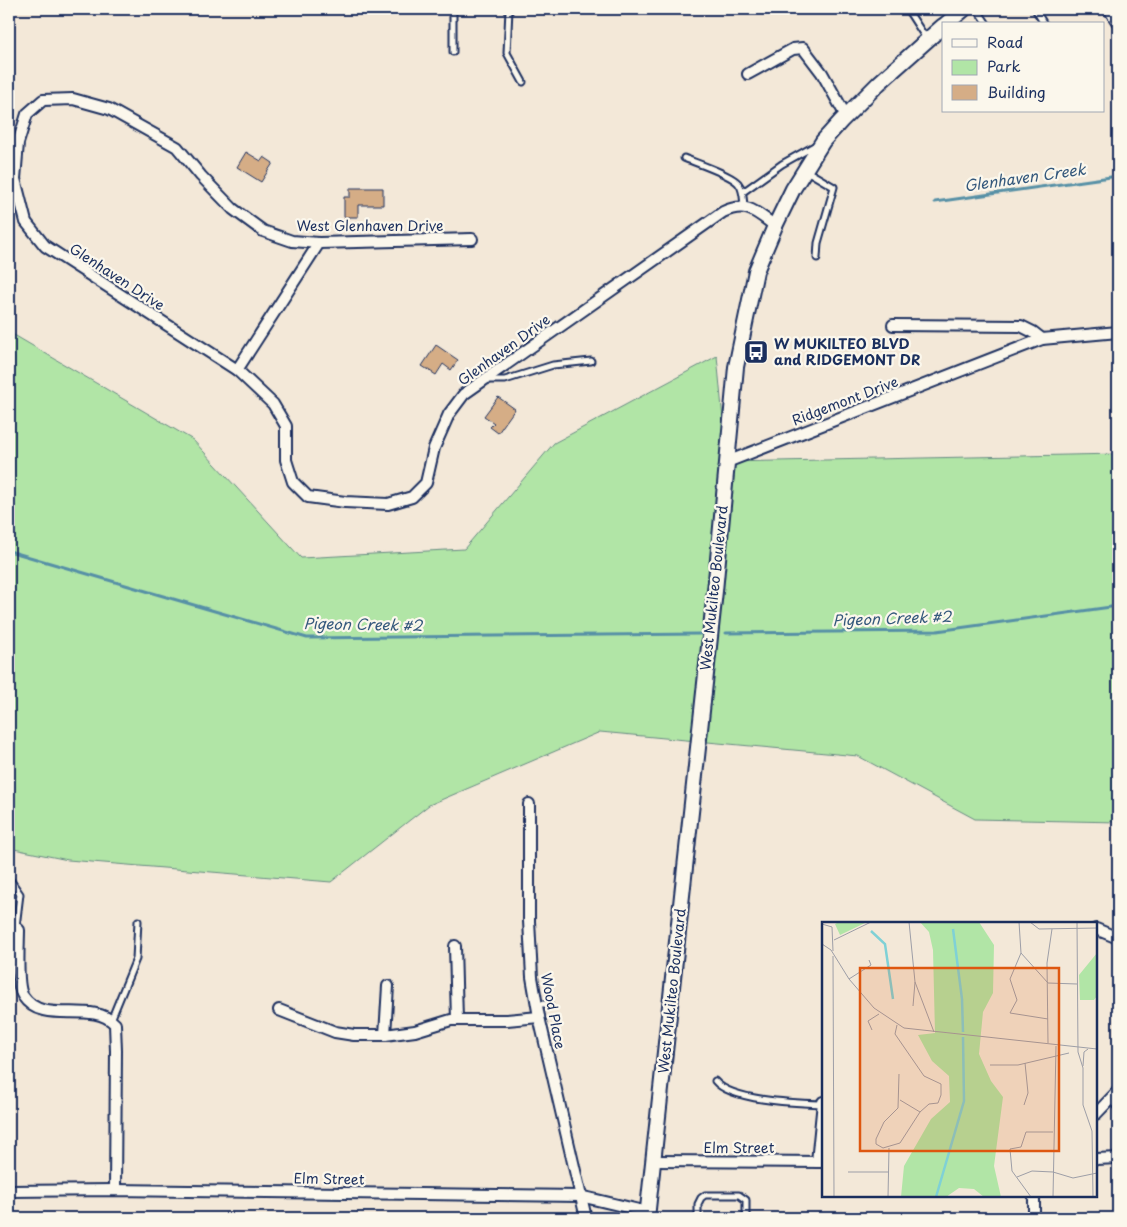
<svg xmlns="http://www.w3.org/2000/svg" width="1127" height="1227" font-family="'Playpen Sans',sans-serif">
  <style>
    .green { fill: #b1e5a6; stroke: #668a82 }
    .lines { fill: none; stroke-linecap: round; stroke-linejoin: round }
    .stream { stroke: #5790a6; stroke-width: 3 }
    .building { fill: #d5ad86; stroke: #1b2f5e }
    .lane-casing { stroke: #1b2f5e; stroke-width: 9 }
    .street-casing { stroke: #1b2f5e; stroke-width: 14 }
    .secondary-casing { stroke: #1b2f5e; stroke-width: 18 }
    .lane { stroke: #fbf7ec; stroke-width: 5 }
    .street { stroke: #fbf7ec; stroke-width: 10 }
    .secondary { stroke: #fbf7ec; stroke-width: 14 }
    .labels { text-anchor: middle; stroke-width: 4.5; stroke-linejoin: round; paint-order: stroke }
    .street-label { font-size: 14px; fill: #1b2f5e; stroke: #fbf7ec }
    .poi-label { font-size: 14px; font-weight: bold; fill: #1b2f5e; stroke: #fbf7ec; text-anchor: start }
    .water-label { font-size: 15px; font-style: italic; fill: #34587c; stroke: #fbf7ec }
    .inset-river { fill: none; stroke: #7fd1d6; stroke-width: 2.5 }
    .inset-road { fill: none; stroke: #9d9ea7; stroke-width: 1 }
    .view { fill: #de5710; fill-opacity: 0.15; stroke: #de5710; stroke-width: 2.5 }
    .inset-edge { fill: none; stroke: #1b2f5e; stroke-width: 2.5 }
  </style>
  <rect width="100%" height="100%" fill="#f3e8d8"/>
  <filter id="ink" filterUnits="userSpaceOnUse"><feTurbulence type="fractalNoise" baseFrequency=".02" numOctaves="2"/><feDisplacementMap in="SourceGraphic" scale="10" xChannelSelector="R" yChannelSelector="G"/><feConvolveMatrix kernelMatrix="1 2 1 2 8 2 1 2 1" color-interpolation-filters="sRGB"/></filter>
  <g filter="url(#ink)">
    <path class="green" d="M 9,332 L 193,440 L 301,558 L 464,549 L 554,443 L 717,356 L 727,462 L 1118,454 L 1118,822 L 975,819 L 858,756 L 600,732 L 429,805 L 331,882 L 68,860 L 9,848 Z"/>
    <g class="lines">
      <g class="stream">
        <path d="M 935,202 L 1118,176"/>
        <path d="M 9,551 L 307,638 L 700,634"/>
        <path d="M 726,633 L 937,631 L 1118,606"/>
      </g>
    </g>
    <g class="building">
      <path d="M 246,152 L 261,161 L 264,157 L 273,163 L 261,182 L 237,167 Z"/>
      <path d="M 350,188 L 383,188 L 383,205 L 358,205 L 358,217 L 344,217 L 344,197 L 350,197 Z"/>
      <path d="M 436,345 L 458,360 L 451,370 L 443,364 L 436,375 L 422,366 Z"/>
      <path d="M 498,397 L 515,409 L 498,433 L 490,427 L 494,423 L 484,416 Z"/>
    </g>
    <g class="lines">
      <defs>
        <g id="lane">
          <path d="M 509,9 L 507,53 L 523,82"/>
          <path d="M 907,9 L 927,40"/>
          <path d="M 977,9 L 987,24"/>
          <path d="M 1035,9 L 1044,24"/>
          <path d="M 453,52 L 453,9"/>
          <path d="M 684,158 C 696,163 730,174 738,183 C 744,190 743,199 744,206"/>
          <path d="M 805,170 L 834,187 L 818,243 L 817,258"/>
          <path d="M 743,192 L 782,164 L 816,145"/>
          <path d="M 487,380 L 505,380 L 553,365 L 591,361"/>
          <path d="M 9,878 L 20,894 L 16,927"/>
          <path d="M 537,1004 L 549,1004"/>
          <path d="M 111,1020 L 136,959 L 138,921"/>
          <path d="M 715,1081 C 731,1101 797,1103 823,1104"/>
          <path d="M 1110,1100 L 1118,1108"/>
          <path d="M 698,1218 L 698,1204 L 701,1198 L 705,1195 L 739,1195 L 746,1200 L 746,1218"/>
        </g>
        <g id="street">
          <path d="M 1109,9 L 1118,23"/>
          <path d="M 748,74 L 793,49 L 803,48 L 822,73 L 846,116"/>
          <path d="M 472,239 L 319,243 L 292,241 L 263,231 L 233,209 L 201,176 L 177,147 L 109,109 L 73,99 L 43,100 L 27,114 L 18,143 L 15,179 L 26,222 L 45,246 L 237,370 L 273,404 L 286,426 L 286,460 L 293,482 L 308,497 L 345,502 L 388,504 L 412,497 L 426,483 L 434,448 L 449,414 L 464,394 L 723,212 C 747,201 756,212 775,226"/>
          <path d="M 893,325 L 1021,326 L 1033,332 L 1042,339"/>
          <path d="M 237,370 L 319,243"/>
          <path d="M 727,462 L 1042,339 L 1118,332"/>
          <path d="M 529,804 L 529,921 L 532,977 L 539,1017 L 586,1218"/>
          <path d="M 9,924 L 12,924 L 19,930 C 19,944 16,986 23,996 C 43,1027 91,999 115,1024 L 116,1051 L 115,1190"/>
          <path d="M 1096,929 L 1118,938"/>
          <path d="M 455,946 L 457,1020"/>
          <path d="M 279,1010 L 335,1032 L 354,1035 L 385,1035 L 415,1031 L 451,1020 L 507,1020 L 539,1017"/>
          <path d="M 385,1035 L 388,986"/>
          <path d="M 1096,1114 L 1118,1091"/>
          <path d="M 1096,1159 L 1118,1158"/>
          <path d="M 654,1161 L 823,1162"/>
          <path d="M 817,1162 L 823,1102"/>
          <path d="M 9,1191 L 115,1190 L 580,1196 L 648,1212"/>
          <path d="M 1034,1218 L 1034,1196"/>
        </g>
        <g id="secondary">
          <path d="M 946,24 L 964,9"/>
          <path d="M 647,1218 L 715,591 L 736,367 L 756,271 L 775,226 L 793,189 L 823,141 L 841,121 L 879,83 L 943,26"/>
        </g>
      </defs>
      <use href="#lane" class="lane-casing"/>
      <use href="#street" class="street-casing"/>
      <use href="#secondary" class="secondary-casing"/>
      <use href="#lane" class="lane"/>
      <use href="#street" class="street"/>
      <use href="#secondary" class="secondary"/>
    </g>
  </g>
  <defs>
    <symbol id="bus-square" viewBox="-11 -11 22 22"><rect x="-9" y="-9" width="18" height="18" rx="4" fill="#1b2f5e" stroke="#fbf7ec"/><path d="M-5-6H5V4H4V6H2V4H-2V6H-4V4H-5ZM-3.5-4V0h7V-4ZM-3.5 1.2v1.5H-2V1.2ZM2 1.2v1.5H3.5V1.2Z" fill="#fff"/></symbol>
  </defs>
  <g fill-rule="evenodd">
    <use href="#bus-square" x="742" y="338" width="28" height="28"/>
  </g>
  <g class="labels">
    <g class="street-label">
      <text x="370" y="231">West Glenhaven Drive</text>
      <text transform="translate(117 277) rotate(33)" y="5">Glenhaven Drive</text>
      <text transform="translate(504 350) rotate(-36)" y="5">Glenhaven Drive</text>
      <text transform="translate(845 401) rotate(-21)" y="5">Ridgemont Drive</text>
      <text transform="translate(714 588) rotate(-84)" y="5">West Mukilteo Boulevard</text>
      <text transform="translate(672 991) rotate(-84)" y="5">West Mukilteo Boulevard</text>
      <text transform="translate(553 1011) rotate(79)" y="5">Wood Place</text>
      <text x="739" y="1153">Elm Street</text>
      <text transform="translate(329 1179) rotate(1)" y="5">Elm Street</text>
    </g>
    <g class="poi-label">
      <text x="774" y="349">W MUKILTEO BLVD<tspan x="774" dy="16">and RIDGEMONT DR</tspan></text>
    </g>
    <g class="water-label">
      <text transform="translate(1025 178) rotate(-8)" y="5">Glenhaven Creek</text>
      <text transform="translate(892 619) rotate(-2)" y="5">Pigeon Creek #2</text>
      <text transform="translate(363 625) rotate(1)" y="5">Pigeon Creek #2</text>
    </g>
  </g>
  <g transform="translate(822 922)">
    <rect width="275" height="275" fill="#f3e8d8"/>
    <path d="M 17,0 L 45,0 L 18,13 L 13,2 ZM 98,0 L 157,0 L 172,23 L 171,71 L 161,90 L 157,132 L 169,159 L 181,175 L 172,244 L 179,275 L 162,275 L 152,267 L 137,266 L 124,275 L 79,275 L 82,244 L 109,197 L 128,180 L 127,154 L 110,139 L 96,113 L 113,111 L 111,28 L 107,10 ZM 275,31 L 275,74 L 272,78 L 258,78 L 257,53 Z" fill="#b1e5a6"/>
    <path class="inset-river" d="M 131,7 L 140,77 L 141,110M 49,9 L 63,22 L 71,77M 114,275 L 142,179 L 141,115"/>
    <path class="inset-road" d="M 87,0 L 93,60 L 112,110M 197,0 L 199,31 L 188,57 L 195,78 L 188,91 L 226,97M 208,0 L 217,7 L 275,6M 255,0 L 256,130 L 261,146 L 261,183 L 270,209 L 271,275M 0,2 L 10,5 L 11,29M 12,18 L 49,0M 0,22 L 9,28 L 27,57 L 52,86 L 82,106 L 275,127M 199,31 L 226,61 L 255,62M 11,34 L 12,275M 27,57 L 49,43 L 47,38M 91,84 L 93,60M 75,103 L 73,112 L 102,154 L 119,162 L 119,173 L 116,181 L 107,182 L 98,190 L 78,221 L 61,226 L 54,222 L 54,217 L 62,200 L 76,186 L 77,152M 50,108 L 46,99 L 57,92M 226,121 L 225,41 L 230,7M 168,143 L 196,143 L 247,131M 261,144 L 262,130 L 266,127M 78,178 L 98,190M 202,183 L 206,171 L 203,141M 26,250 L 67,250M 195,255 L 210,249 L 231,250 L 251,256 L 275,251M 66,275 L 67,226M 209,275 L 190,249 L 188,227 L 199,225 L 204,210 L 231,210M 231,275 L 234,124"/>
    <path class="view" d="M 38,46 L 237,46 L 237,229 L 38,229 Z"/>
    <rect width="275" height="275" class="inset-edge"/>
  </g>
  <rect width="1127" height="1227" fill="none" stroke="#fbf7ec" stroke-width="30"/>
  <rect x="15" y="15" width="1097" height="1197" fill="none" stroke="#1b2f5e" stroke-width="2" filter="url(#ink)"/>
  <rect x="942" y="22" width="162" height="90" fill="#fbf7ec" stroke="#a1a7b3"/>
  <rect x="952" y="39" width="25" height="8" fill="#fbf7ec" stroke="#a1a7b3"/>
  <text x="987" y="48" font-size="15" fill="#1b2f5e">Road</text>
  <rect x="952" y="60" width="25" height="15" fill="#b1e5a6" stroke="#a1a7b3"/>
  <text x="987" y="72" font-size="15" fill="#1b2f5e">Park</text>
  <rect x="952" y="85" width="25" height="15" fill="#d5ad86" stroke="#a1a7b3"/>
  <text x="987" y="98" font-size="15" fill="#1b2f5e">Building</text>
</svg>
